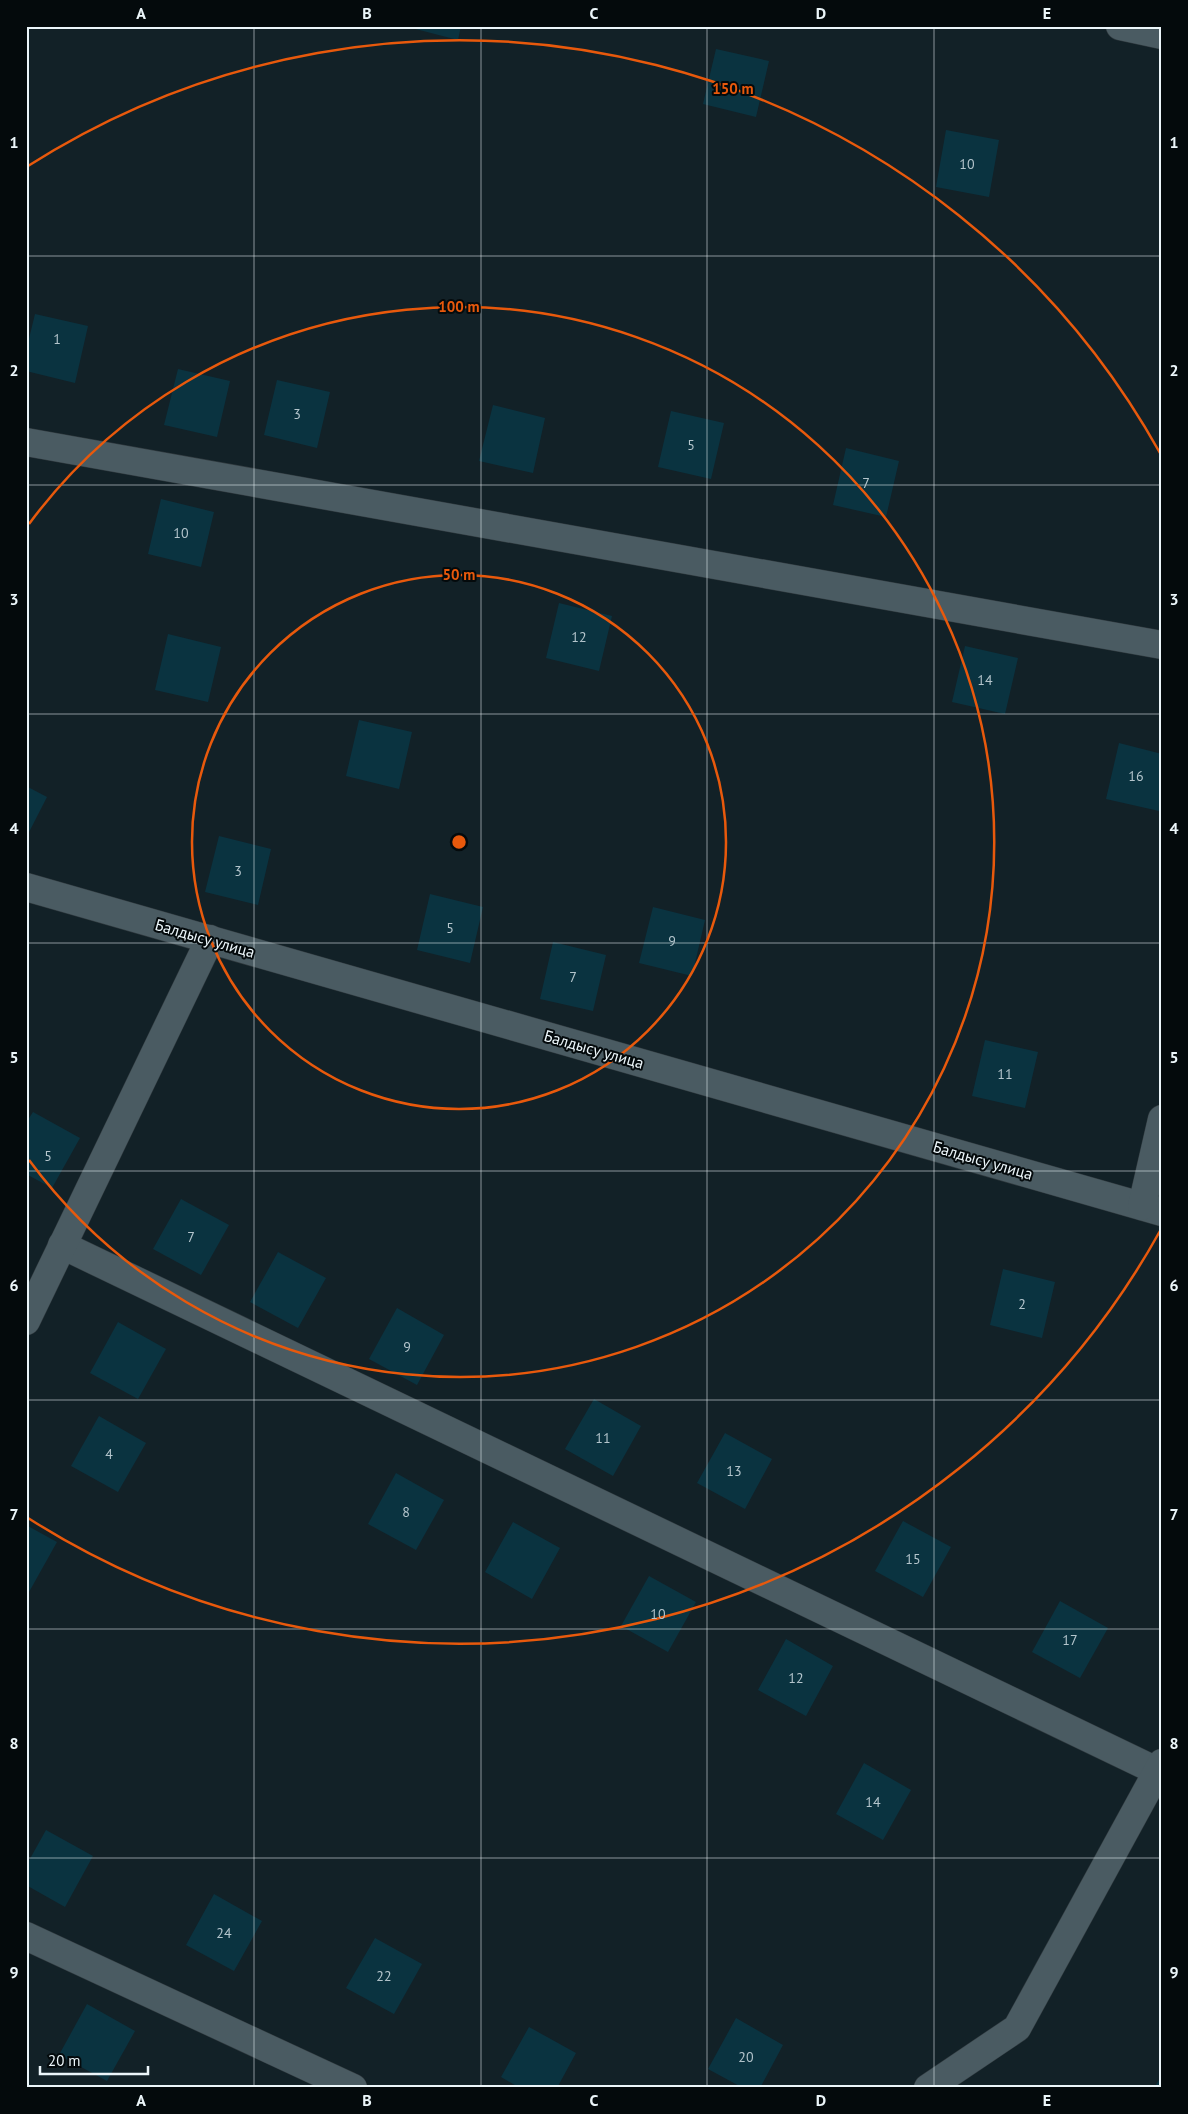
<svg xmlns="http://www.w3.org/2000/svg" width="1188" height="2114" font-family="'PT Sans',sans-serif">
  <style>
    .building { fill: #0a3340 }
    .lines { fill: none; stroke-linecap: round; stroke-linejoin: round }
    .minor-casing { stroke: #303a3f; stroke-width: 29 }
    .minor { stroke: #4a5b62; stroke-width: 28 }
    .grid { fill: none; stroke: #ecf6fa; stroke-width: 1; stroke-opacity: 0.55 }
    .ring { fill: none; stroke: #e8590c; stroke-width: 2.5 }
    .labels { text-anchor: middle; stroke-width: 4; stroke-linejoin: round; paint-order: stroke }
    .number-label { font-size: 14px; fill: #b4c5cc }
    .street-label { font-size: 16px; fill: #ecf6fa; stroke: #040a0c }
    .centre { fill: #e8590c; stroke: #040a0c; stroke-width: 2.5 }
    .ring-label { font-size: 15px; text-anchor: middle; font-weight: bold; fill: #e8590c; stroke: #040a0c; stroke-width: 4; stroke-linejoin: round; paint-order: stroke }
    .neatline { fill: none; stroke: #ecf6fa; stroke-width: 2 }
    .grid-label { font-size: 16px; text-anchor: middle; font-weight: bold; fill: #ecf6fa }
  </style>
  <rect width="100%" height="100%" fill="#122127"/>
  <g class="building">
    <path d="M 404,26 L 461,26 L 458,40 Z"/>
    <path d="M 716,49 L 769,61 L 756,117 L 703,104 Z"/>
    <path d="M 946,130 L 999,140 L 989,197 L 936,187 Z"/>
    <path d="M 35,314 L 88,326 L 75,383 L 26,371 L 26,351 Z"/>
    <path d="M 178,369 L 230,381 L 217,437 L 164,425 Z"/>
    <path d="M 277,380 L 330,392 L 317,448 L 264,435 Z"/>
    <path d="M 493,405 L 545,418 L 533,473 L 479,461 Z"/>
    <path d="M 671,411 L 724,423 L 711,479 L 658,467 Z"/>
    <path d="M 846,448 L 899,461 L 886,517 L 833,505 Z"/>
    <path d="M 161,499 L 214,512 L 201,567 L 148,554 Z"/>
    <path d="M 559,603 L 612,616 L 599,671 L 546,658 Z"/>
    <path d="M 168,634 L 221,647 L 208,702 L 155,690 Z"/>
    <path d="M 965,646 L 1018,658 L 1005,714 L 952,702 Z"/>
    <path d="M 359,720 L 412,732 L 399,789 L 346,776 Z"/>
    <path d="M 1119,743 L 1162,754 L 1162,798 L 1159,811 L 1106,799 Z"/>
    <path d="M 26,786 L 47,797 L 26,838 Z"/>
    <path d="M 219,836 L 271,849 L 258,905 L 205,892 Z"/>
    <path d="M 430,894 L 483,907 L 470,963 L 417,950 Z"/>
    <path d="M 653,907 L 705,920 L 692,976 L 639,963 Z"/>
    <path d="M 553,942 L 606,955 L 593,1011 L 540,999 Z"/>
    <path d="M 985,1040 L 1038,1052 L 1025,1108 L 972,1096 Z"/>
    <path d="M 33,1112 L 80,1138 L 52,1188 L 26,1174 L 26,1123 Z"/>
    <path d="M 181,1199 L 229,1225 L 201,1275 L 153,1249 Z"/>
    <path d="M 278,1252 L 326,1278 L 298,1328 L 250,1302 Z"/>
    <path d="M 1003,1269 L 1055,1282 L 1042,1338 L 990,1325 Z"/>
    <path d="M 397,1308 L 444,1335 L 417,1385 L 369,1359 Z"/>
    <path d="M 118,1322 L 166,1349 L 138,1399 L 90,1373 Z"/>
    <path d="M 594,1399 L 641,1426 L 613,1476 L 565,1449 Z"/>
    <path d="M 99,1416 L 146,1443 L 118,1492 L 71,1466 Z"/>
    <path d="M 725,1433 L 772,1459 L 745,1509 L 697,1483 Z"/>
    <path d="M 396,1473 L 444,1500 L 416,1550 L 368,1524 Z"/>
    <path d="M 903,1521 L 951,1547 L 923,1597 L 875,1571 Z"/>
    <path d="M 513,1522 L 560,1548 L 532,1599 L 485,1572 Z"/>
    <path d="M 26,1525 L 57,1542 L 29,1592 L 26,1591 Z"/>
    <path d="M 649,1576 L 696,1602 L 668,1652 L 621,1626 Z"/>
    <path d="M 1060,1601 L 1108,1628 L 1080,1678 L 1032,1652 Z"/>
    <path d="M 786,1639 L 833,1666 L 806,1716 L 758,1690 Z"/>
    <path d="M 864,1763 L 911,1790 L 883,1840 L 836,1814 Z"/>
    <path d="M 46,1830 L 93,1856 L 65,1907 L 26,1885 L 26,1866 Z"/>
    <path d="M 214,1894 L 262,1921 L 234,1971 L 186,1945 Z"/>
    <path d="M 375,1938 L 422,1964 L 394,2014 L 346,1988 Z"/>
    <path d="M 87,2004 L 135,2031 L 107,2081 L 59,2055 Z"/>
    <path d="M 736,2018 L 783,2045 L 760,2088 L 743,2088 L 708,2069 Z"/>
    <path d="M 529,2027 L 576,2053 L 557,2088 L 520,2088 L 501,2077 Z"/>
    <path d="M 1162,2075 L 1162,2088 L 1154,2088 Z"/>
  </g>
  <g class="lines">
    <defs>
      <g id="minor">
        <path d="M 1120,26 L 1162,35"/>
        <path d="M 26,442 L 1162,645"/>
        <path d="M 26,887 L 1162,1212"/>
        <path d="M 1142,1206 L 1162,1119"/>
        <path d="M 62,1245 L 1159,1772"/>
        <path d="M 26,1321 L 210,939"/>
        <path d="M 26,1936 L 353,2088"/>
        <path d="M 928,2088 L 1017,2028 L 1162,1763"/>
      </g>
    </defs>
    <use href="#minor" class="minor-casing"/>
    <use href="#minor" class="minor"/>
  </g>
  <path class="grid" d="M 254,26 L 254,2088M 481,26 L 481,2088M 707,26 L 707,2088M 934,26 L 934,2088M 26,256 L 1162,256M 26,485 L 1162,485M 26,714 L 1162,714M 26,943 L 1162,943M 26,1171 L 1162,1171M 26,1400 L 1162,1400M 26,1629 L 1162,1629M 26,1858 L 1162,1858"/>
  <g class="ring">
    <circle cx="459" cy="842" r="267"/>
    <path d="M29 524A535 535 0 1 1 29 1160"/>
    <path d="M1160 1231A802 802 0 0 1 28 1518M28 166A802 802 0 0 1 1160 453"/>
  </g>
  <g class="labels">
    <g class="number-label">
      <text x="967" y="169">10</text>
      <text x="57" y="344">1</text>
      <text x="297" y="419">3</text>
      <text x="691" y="450">5</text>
      <text x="866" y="488">7</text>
      <text x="181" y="538">10</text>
      <text x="579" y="642">12</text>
      <text x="985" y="685">14</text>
      <text x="1136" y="781">16</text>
      <text x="238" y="876">3</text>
      <text x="450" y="933">5</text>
      <text x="672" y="946">9</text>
      <text x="573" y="982">7</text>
      <text x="1005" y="1079">11</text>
      <text x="48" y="1161">5</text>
      <text x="191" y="1242">7</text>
      <text x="1022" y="1309">2</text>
      <text x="407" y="1352">9</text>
      <text x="603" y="1443">11</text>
      <text x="109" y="1459">4</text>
      <text x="734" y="1476">13</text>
      <text x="406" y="1517">8</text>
      <text x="913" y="1564">15</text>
      <text x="658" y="1619">10</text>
      <text x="1070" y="1645">17</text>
      <text x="796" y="1683">12</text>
      <text x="873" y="1807">14</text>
      <text x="224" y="1938">24</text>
      <text x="384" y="1981">22</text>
      <text x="746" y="2062">20</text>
    </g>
    <g class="street-label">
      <text transform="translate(205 938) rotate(16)" y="6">Балдысу улица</text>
      <text transform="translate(594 1049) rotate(16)" y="6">Балдысу улица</text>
      <text transform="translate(983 1160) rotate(16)" y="6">Балдысу улица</text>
    </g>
  </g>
  <circle cx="459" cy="842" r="8" class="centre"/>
  <g class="ring-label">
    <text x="733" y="94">150 m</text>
    <text x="459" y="312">100 m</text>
    <text x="459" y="580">50 m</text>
  </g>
  <rect width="1188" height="2114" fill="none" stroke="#040a0c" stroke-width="55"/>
  <path d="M40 2066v8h108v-8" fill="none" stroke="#ecf6fa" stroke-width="2.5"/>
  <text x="48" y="2066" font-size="15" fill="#ecf6fa" stroke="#040a0c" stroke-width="4" paint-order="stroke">20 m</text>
  <rect x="28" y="28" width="1132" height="2058" class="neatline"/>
  <g class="grid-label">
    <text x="141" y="19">A</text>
    <text x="367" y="19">B</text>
    <text x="594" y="19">C</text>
    <text x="821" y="19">D</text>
    <text x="1047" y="19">E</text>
    <text x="14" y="148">1</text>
    <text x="1174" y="148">1</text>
    <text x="14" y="376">2</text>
    <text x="1174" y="376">2</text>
    <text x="14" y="605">3</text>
    <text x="1174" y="605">3</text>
    <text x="14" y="834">4</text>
    <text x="1174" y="834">4</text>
    <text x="14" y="1063">5</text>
    <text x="1174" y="1063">5</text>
    <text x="14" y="1291">6</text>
    <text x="1174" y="1291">6</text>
    <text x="14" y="1520">7</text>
    <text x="1174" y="1520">7</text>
    <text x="14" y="1749">8</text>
    <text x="1174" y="1749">8</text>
    <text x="14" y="1978">9</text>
    <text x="1174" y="1978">9</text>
    <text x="141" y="2106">A</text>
    <text x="367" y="2106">B</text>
    <text x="594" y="2106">C</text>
    <text x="821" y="2106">D</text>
    <text x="1047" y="2106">E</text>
  </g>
</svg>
